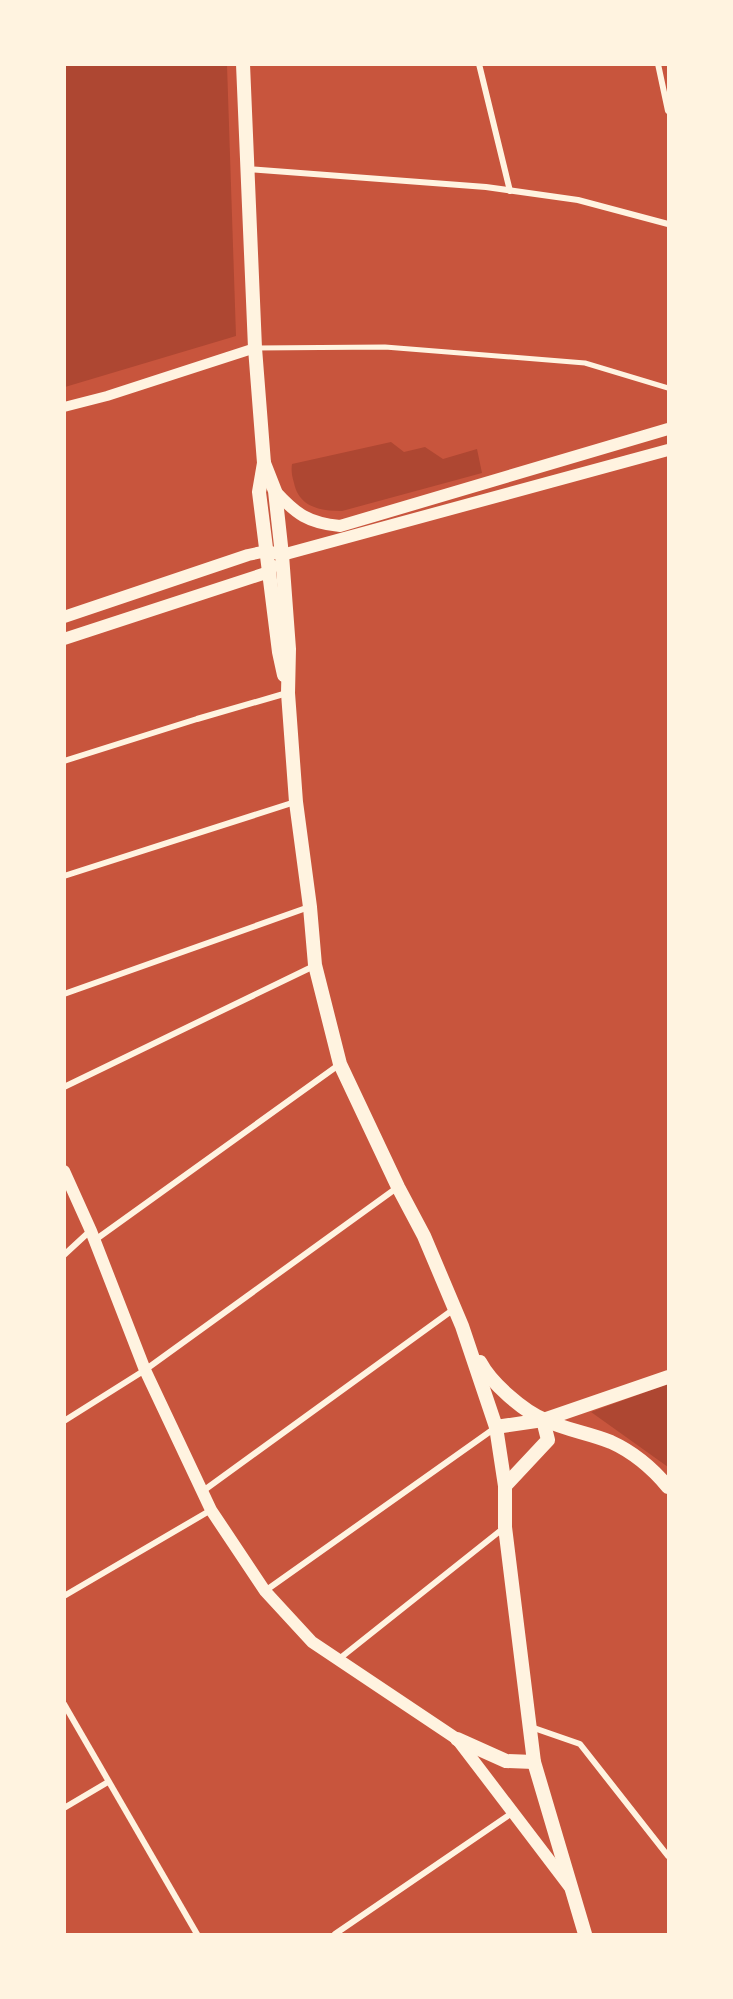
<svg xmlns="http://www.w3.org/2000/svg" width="733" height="1999" font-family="'Source Sans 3',sans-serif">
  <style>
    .green { fill: #ae4732 }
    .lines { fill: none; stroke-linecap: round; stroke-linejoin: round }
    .pedestrian { stroke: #fff3e0; stroke-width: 5 }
    .minor { stroke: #fff3e0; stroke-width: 6 }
    .tertiary { stroke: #fff3e0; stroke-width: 10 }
    .secondary { stroke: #fff3e0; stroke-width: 12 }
    .primary { stroke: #fff3e0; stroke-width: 14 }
  </style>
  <rect width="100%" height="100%" fill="#c8553d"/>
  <g class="green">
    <path d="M 65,64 L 227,65 L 236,336 L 65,387 Z"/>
    <path d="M 391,442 L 404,452 L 425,447 L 443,459 L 477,449 L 482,473 L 342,511 C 320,511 299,507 294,483 C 292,476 291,471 292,464 Z"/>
    <path d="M 668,1384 L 668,1467 L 591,1412 Z"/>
  </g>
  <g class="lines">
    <path class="pedestrian" d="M 256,348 L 385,347 L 585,363 L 668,388"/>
    <g class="minor">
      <path d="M 479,64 L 510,191"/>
      <path d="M 658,64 L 668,111"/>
      <path d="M 247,169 L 486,187 L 578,200 L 668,224"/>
      <path d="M 64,761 L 197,719 L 287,693"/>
      <path d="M 64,876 L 295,802"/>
      <path d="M 64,994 L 309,907"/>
      <path d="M 64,1087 L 314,966"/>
      <path d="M 95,1240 L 340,1064"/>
      <path d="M 64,1255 L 90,1231"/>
      <path d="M 64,1421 L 145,1370 L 398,1187"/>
      <path d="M 203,1491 L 454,1309"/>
      <path d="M 265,1591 L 495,1428"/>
      <path d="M 64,1596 L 211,1510"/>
      <path d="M 339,1659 L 505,1527"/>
      <path d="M 64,1704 L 197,1934"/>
      <path d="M 531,1727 L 580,1744 L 668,1856"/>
      <path d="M 64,1808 L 108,1782"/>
      <path d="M 335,1934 L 512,1813"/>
    </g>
    <path class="tertiary" d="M 64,407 L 107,396 L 255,348"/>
    <g class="secondary">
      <path d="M 275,491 C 296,514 308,523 340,526 L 668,429"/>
      <path d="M 282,555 L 668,450"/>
      <path d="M 64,617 L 248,555 L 267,551 L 275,553"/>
      <path d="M 64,639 L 269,572 L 273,566"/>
      <path d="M 64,1171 L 91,1231 L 145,1370 L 211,1510 L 265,1591 L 312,1642 L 457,1739 L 569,1886"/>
    </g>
    <g class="primary">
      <path d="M 243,64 L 255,348 L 264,463 L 259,492 L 279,652 L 284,675"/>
      <path d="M 264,463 L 275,491 L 282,555 L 289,649 L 288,693 L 296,802 L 310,907 L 315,965 L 340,1064 L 398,1187 L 424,1236 L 462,1326 L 496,1427 L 505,1486 L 505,1527 L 534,1762 L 585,1934"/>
      <path d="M 480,1362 C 491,1383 523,1411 545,1420 C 566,1430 589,1433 611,1442 C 633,1452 653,1469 668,1487"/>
      <path d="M 496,1427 L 543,1420 L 668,1377"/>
      <path d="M 505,1486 L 548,1440 L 543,1420"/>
      <path d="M 457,1739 L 506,1761 L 534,1762"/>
    </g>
  </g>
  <rect width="733" height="1999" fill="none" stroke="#fff3e0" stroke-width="132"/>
</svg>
